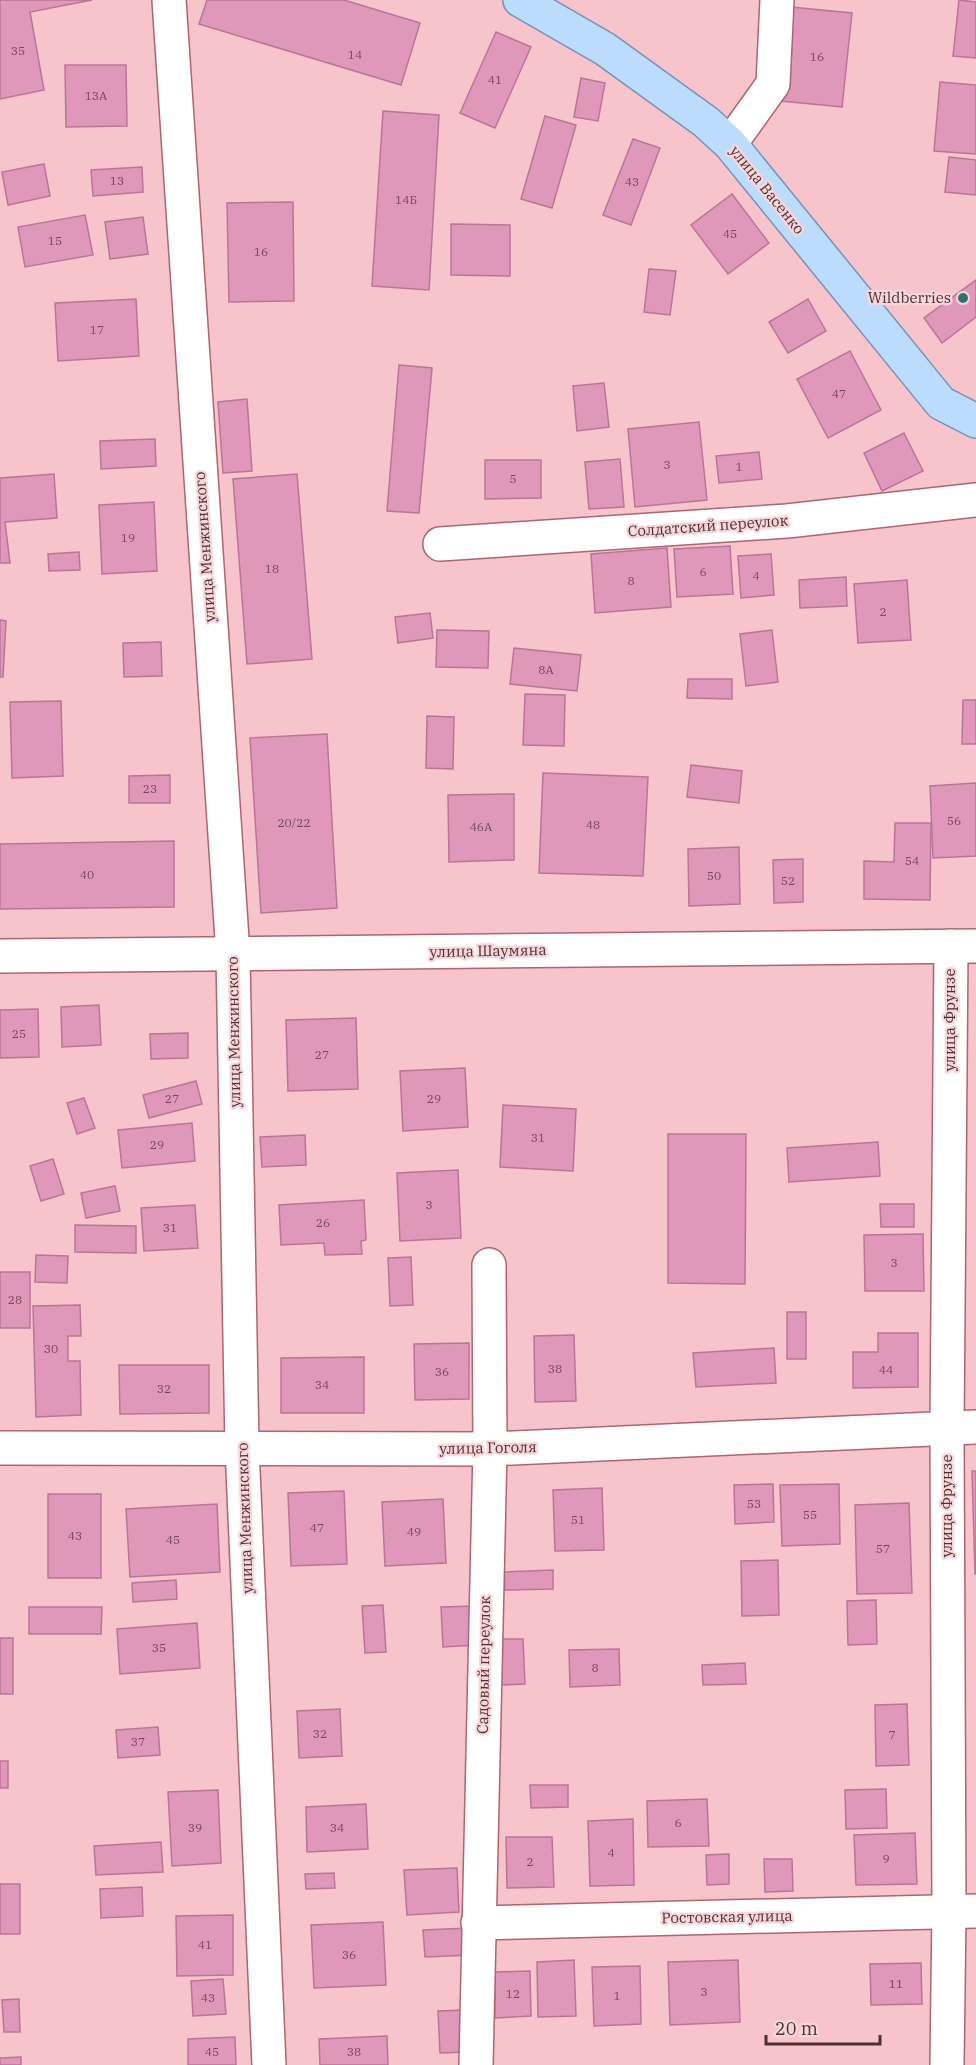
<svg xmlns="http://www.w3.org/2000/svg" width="976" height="2065" font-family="'IBM Plex Serif',serif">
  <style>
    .building { fill: #e098ba; stroke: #ba7596; stroke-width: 1.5 }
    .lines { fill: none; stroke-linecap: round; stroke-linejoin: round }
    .street-casing { stroke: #ae6570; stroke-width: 36 }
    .primary-casing { stroke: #7990b7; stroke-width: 36 }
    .street { stroke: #fff; stroke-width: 33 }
    .primary { stroke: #bcdcfe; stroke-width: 33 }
    .poi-dot { fill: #2b7470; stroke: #f8d6da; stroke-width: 2 }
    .labels { text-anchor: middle; stroke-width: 4.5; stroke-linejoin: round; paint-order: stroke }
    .number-label { font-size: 12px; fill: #734956 }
    .street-label { font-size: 15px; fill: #4f2f34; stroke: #f8d6da }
    .poi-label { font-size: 15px; fill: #4f2f34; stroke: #f8d6da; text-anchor: end }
  </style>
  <rect width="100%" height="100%" fill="#f6c4ca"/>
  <g class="building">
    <path d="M 0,0 L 92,0 L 30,12 L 44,90 L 0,99 Z"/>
    <path d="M 207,0 L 344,0 L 420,23 L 401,85 L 199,24 Z"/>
    <path d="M 959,0 L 976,2 L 976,58 L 953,56 Z"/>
    <path d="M 791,7 L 852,13 L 842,107 L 781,101 Z"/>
    <path d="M 496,32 L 531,47 L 495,128 L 460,113 Z"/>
    <path d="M 65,65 L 126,65 L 127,126 L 66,127 Z"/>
    <path d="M 581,78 L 605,83 L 598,121 L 574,117 Z"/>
    <path d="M 940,82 L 976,85 L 976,154 L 934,151 Z"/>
    <path d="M 383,111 L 439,115 L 429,290 L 372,286 Z"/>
    <path d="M 545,116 L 576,125 L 552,208 L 521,199 Z"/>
    <path d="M 633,139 L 660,148 L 631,225 L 603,215 Z"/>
    <path d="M 949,157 L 976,160 L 976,195 L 945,192 Z"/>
    <path d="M 44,164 L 50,196 L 8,205 L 2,172 Z"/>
    <path d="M 142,167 L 143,192 L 93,196 L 91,170 Z"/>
    <path d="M 732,194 L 769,243 L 728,274 L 691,225 Z"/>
    <path d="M 293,202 L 294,301 L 229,302 L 227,203 Z"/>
    <path d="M 85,215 L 93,255 L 25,267 L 18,227 Z"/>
    <path d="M 143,217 L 148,254 L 110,259 L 105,222 Z"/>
    <path d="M 451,224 L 510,225 L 510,276 L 451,275 Z"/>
    <path d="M 649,269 L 676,271 L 670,315 L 644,312 Z"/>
    <path d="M 976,280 L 976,317 L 942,343 L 924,318 Z"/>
    <path d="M 136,299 L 139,356 L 58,361 L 55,303 Z"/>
    <path d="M 808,299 L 826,331 L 788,353 L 769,322 Z"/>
    <path d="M 850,351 L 881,410 L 828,438 L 797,379 Z"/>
    <path d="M 399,365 L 432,368 L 419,513 L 387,511 Z"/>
    <path d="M 604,383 L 609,427 L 577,431 L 573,386 Z"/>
    <path d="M 247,399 L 252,471 L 223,473 L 218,402 Z"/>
    <path d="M 699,422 L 707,500 L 635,507 L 628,429 Z"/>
    <path d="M 904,433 L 923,471 L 882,491 L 864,453 Z"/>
    <path d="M 155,439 L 156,466 L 101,469 L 100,441 Z"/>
    <path d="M 759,452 L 762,479 L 719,483 L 716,456 Z"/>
    <path d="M 620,459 L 624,507 L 589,509 L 585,462 Z"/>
    <path d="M 485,460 L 541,460 L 541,498 L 485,499 Z"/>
    <path d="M 54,474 L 57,518 L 5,522 L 10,563 L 0,563 L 0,478 Z"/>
    <path d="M 297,474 L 312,659 L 247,664 L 233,479 Z"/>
    <path d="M 154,502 L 157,571 L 102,574 L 99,505 Z"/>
    <path d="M 730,546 L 733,594 L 677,597 L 674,549 Z"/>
    <path d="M 667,548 L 671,607 L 595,613 L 591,554 Z"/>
    <path d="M 79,552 L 80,570 L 49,571 L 48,554 Z"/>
    <path d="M 771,554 L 774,595 L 741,598 L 738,556 Z"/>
    <path d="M 846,577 L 847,606 L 800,608 L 799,580 Z"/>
    <path d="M 907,580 L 911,640 L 858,643 L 854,584 Z"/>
    <path d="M 430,613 L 433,638 L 398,643 L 395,617 Z"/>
    <path d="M 0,620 L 6,621 L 3,677 L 0,677 Z"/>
    <path d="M 437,630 L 489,631 L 488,668 L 436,667 Z"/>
    <path d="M 772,630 L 778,682 L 746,686 L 740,634 Z"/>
    <path d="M 161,642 L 162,676 L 124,677 L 123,643 Z"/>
    <path d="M 514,648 L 581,655 L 577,691 L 510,684 Z"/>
    <path d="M 688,679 L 732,679 L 732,699 L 687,698 Z"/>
    <path d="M 525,694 L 565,695 L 564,746 L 523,745 Z"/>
    <path d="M 963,700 L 976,700 L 976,744 L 962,744 Z"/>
    <path d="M 61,701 L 63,776 L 12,778 L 10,702 Z"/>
    <path d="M 427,716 L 454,717 L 453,769 L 426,768 Z"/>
    <path d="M 327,734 L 337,908 L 261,913 L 250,738 Z"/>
    <path d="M 691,765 L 742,771 L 739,803 L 687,797 Z"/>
    <path d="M 543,773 L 648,777 L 643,876 L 539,873 Z"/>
    <path d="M 170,775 L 170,803 L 129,803 L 129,776 Z"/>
    <path d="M 976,783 L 976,856 L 933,858 L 930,786 Z"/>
    <path d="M 514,794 L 514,860 L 449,862 L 448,795 Z"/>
    <path d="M 895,823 L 931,823 L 930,900 L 864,899 L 864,861 L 894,862 Z"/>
    <path d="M 174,841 L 174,907 L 0,909 L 0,844 Z"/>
    <path d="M 739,847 L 740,904 L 689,906 L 688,849 Z"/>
    <path d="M 803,859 L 803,902 L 774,903 L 773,860 Z"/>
    <path d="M 99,1005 L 101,1045 L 62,1047 L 61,1007 Z"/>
    <path d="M 38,1009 L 39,1057 L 0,1058 L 0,1010 Z"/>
    <path d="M 356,1018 L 358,1089 L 288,1091 L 286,1020 Z"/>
    <path d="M 188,1033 L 188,1058 L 151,1059 L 150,1034 Z"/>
    <path d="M 465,1068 L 468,1127 L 403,1131 L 400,1071 Z"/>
    <path d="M 196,1081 L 202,1104 L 149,1118 L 143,1095 Z"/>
    <path d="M 84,1098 L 95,1128 L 77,1134 L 67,1103 Z"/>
    <path d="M 503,1105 L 576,1109 L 573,1171 L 500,1167 Z"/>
    <path d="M 192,1123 L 195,1161 L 122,1168 L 118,1130 Z"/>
    <path d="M 668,1134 L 746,1134 L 745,1284 L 668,1283 Z"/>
    <path d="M 305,1135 L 306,1165 L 262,1167 L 260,1137 Z"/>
    <path d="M 878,1142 L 880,1176 L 789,1182 L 787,1148 Z"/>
    <path d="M 53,1159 L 64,1194 L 41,1201 L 30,1166 Z"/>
    <path d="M 458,1170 L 461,1238 L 400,1241 L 397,1173 Z"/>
    <path d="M 115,1186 L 120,1211 L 86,1218 L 81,1193 Z"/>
    <path d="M 364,1200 L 366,1240 L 361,1241 L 362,1254 L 325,1255 L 324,1243 L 281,1245 L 279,1205 Z"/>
    <path d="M 880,1204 L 914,1204 L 914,1227 L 881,1227 Z"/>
    <path d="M 195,1205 L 198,1248 L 144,1251 L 141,1208 Z"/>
    <path d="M 75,1225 L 136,1226 L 136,1253 L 75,1252 Z"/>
    <path d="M 923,1234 L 924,1291 L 865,1291 L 864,1235 Z"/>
    <path d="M 36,1255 L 68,1256 L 67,1283 L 35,1282 Z"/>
    <path d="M 411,1257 L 413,1305 L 390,1306 L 388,1258 Z"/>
    <rect x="0" y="1272" width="30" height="56"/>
    <path d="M 80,1305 L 81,1336 L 68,1336 L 68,1361 L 80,1361 L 81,1415 L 36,1417 L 33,1306 Z"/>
    <rect x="787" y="1312" width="19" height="47"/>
    <path d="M 878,1333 L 918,1333 L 918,1387 L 853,1388 L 853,1352 L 878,1352 Z"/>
    <path d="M 574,1335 L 576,1401 L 535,1402 L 534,1336 Z"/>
    <path d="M 469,1343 L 469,1399 L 415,1400 L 414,1344 Z"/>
    <path d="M 774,1348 L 776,1383 L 696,1387 L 693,1353 Z"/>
    <path d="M 364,1357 L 364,1413 L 281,1413 L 281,1358 Z"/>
    <path d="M 119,1365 L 209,1365 L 209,1413 L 120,1414 Z"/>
    <path d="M 972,1471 L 976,1471 L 976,1574 L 975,1574 Z"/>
    <path d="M 773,1484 L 774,1522 L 735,1524 L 734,1485 Z"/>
    <path d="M 839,1484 L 840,1544 L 782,1546 L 780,1485 Z"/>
    <path d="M 602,1488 L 604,1550 L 555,1551 L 553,1490 Z"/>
    <path d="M 344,1491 L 347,1564 L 291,1566 L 288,1493 Z"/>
    <rect x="48" y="1494" width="53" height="84"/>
    <path d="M 443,1499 L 446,1563 L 385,1566 L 382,1502 Z"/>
    <path d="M 909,1503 L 912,1593 L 857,1594 L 855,1505 Z"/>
    <path d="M 217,1504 L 220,1572 L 130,1577 L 126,1509 Z"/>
    <path d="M 778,1560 L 779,1615 L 742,1616 L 741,1561 Z"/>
    <path d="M 553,1570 L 553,1589 L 505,1590 L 504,1572 Z"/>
    <path d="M 176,1580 L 177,1599 L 133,1602 L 132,1583 Z"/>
    <path d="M 876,1600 L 877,1644 L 848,1645 L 847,1601 Z"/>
    <path d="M 383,1605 L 386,1652 L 365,1653 L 362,1606 Z"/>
    <path d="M 475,1606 L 476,1645 L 443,1647 L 441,1607 Z"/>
    <path d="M 29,1607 L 102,1607 L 101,1634 L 29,1634 Z"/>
    <path d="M 197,1623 L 200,1668 L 120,1674 L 117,1629 Z"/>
    <rect x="0" y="1638" width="13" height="56"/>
    <path d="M 499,1639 L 523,1639 L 525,1684 L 501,1685 Z"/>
    <path d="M 619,1649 L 620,1685 L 570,1687 L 569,1650 Z"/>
    <path d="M 745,1663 L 746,1684 L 703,1685 L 702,1665 Z"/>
    <path d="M 907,1704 L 909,1765 L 876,1766 L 875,1705 Z"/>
    <path d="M 340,1709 L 342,1756 L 299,1758 L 297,1711 Z"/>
    <path d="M 158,1727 L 160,1755 L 118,1758 L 116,1730 Z"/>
    <rect x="0" y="1761" width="8" height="27"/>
    <path d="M 530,1785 L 568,1785 L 568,1807 L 531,1808 Z"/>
    <path d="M 886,1789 L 887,1828 L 846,1829 L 845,1790 Z"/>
    <path d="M 218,1790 L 221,1863 L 172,1866 L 168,1792 Z"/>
    <path d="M 707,1799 L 709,1846 L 648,1847 L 647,1801 Z"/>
    <path d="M 366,1804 L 368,1849 L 307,1852 L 306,1807 Z"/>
    <path d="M 633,1819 L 634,1885 L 590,1886 L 588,1821 Z"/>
    <path d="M 915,1833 L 917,1884 L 856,1885 L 854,1835 Z"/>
    <path d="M 506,1837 L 552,1837 L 554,1887 L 507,1888 Z"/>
    <path d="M 161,1842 L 163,1872 L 96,1875 L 94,1846 Z"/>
    <path d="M 729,1854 L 729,1884 L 707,1885 L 706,1855 Z"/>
    <path d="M 764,1859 L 792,1859 L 793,1891 L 765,1892 Z"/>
    <path d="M 457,1868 L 459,1912 L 407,1915 L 404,1870 Z"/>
    <path d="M 334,1873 L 335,1888 L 306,1889 L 305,1874 Z"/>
    <rect x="0" y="1884" width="20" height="50"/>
    <path d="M 142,1887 L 143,1916 L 101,1918 L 100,1889 Z"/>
    <path d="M 233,1915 L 233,1975 L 177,1976 L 176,1916 Z"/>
    <path d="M 383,1922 L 386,1985 L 314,1988 L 311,1925 Z"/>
    <path d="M 469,1928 L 471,1955 L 425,1957 L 423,1930 Z"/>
    <path d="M 574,1960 L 576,2016 L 538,2017 L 537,1962 Z"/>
    <path d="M 738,1960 L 740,2022 L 670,2025 L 668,1962 Z"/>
    <path d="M 921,1963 L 922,2004 L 871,2005 L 870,1964 Z"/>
    <path d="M 640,1966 L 641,2024 L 594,2026 L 592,1967 Z"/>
    <path d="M 530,1971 L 531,2016 L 495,2018 L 495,1972 Z"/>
    <path d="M 223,1979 L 226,2014 L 193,2016 L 191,1981 Z"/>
    <path d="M 19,1999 L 20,2032 L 4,2032 L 2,2000 Z"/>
    <path d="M 465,2010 L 467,2052 L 440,2053 L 438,2011 Z"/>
    <path d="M 387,2036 L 388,2065 L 320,2065 L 319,2039 Z"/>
    <path d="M 235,2037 L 236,2065 L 188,2065 L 188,2039 Z"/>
    <path d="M 21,2057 L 21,2065 L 0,2065 L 0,2058 Z"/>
  </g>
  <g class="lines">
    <defs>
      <g id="street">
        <path d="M 169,0 L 233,954 L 242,1447 L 269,2065"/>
        <path d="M 730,144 L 773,84 L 777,0"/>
        <path d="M 440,544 L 787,521 L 976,500"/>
        <path d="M 0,956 L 976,946"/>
        <path d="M 0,1448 L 490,1449 L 976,1427"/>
        <path d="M 478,1923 L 976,1911"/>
        <path d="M 476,2065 L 490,1449 L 489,1265"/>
        <path d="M 947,2065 L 949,1912 L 947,1429 L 951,946"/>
      </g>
      <path id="primary" d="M 520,0 L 605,49 L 706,122 L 730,144 L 941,403 L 976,421"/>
    </defs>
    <use href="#street" class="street-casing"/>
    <use href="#primary" class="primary-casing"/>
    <use href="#street" class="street"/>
    <use href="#primary" class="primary"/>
  </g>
  <circle class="poi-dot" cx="963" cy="298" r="6"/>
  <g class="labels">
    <g class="number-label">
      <text x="18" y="55">35</text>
      <text x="355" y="59">14</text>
      <text x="817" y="61">16</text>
      <text x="495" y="84">41</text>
      <text x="96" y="100">13А</text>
      <text x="117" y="185">13</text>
      <text x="632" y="186">43</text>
      <text x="406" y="204">14Б</text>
      <text x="730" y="238">45</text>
      <text x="55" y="245">15</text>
      <text x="261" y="256">16</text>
      <text x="97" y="334">17</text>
      <text x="839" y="398">47</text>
      <text x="667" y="469">3</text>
      <text x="739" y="471">1</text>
      <text x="513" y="483">5</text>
      <text x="128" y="542">19</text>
      <text x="272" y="573">18</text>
      <text x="703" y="576">6</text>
      <text x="756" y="580">4</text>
      <text x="631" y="585">8</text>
      <text x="883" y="616">2</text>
      <text x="546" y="674">8А</text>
      <text x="150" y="793">23</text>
      <text x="954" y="825">56</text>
      <text x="294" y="827">20/22</text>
      <text x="593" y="829">48</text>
      <text x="481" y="831">46А</text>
      <text x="912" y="865">54</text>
      <text x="87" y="879">40</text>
      <text x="714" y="880">50</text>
      <text x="788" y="885">52</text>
      <text x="19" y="1038">25</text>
      <text x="322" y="1059">27</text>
      <text x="172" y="1103">27</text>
      <text x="434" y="1103">29</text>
      <text x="538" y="1142">31</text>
      <text x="157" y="1149">29</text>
      <text x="429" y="1209">3</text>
      <text x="323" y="1227">26</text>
      <text x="170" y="1232">31</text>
      <text x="894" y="1267">3</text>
      <text x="15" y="1304">28</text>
      <text x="51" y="1353">30</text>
      <text x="555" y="1373">38</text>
      <text x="886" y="1374">44</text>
      <text x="442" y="1376">36</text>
      <text x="322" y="1389">34</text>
      <text x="164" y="1393">32</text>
      <text x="754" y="1508">53</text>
      <text x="810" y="1519">55</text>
      <text x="578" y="1524">51</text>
      <text x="317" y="1532">47</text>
      <text x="414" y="1536">49</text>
      <text x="75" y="1540">43</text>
      <text x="173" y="1544">45</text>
      <text x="883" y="1553">57</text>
      <text x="159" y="1652">35</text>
      <text x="595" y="1672">8</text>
      <text x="320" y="1738">32</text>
      <text x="892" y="1739">7</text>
      <text x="138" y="1746">37</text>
      <text x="678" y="1827">6</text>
      <text x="195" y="1832">39</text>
      <text x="337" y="1832">34</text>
      <text x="611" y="1857">4</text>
      <text x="886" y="1863">9</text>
      <text x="530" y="1866">2</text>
      <text x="205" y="1949">41</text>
      <text x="349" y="1959">36</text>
      <text x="896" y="1988">11</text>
      <text x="704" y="1996">3</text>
      <text x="513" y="1998">12</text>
      <text x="617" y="2000">1</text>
      <text x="208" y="2002">43</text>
      <text x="212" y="2056">45</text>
      <text x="354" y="2056">38</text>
    </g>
    <g class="street-label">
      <text transform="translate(767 190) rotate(51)" y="5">улица Васенко</text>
      <text transform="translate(708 526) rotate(-4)" y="5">Солдатский переулок</text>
      <text transform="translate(205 547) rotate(-94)" y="5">улица Менжинского</text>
      <text transform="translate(488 951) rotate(-1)" y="5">улица Шаумяна</text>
      <text transform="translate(950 1020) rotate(-90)" y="5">улица Фрунзе</text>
      <text transform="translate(234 1032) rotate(-91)" y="5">улица Менжинского</text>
      <text transform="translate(488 1448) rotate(-1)" y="5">улица Гоголя</text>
      <text transform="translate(947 1506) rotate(-90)" y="5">улица Фрунзе</text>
      <text transform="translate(245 1518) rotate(-92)" y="5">улица Менжинского</text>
      <text transform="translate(484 1665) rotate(-89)" y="5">Садовый переулок</text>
      <text transform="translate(727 1917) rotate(-1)" y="5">Ростовская улица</text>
    </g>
    <g class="poi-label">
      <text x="951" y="303">Wildberries</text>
    </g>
  </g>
  <path d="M766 2035v9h114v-9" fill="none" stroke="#4f2f34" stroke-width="3"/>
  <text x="775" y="2035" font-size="18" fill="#4f2f34" stroke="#f8d6da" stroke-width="4.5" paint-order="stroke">20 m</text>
</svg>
